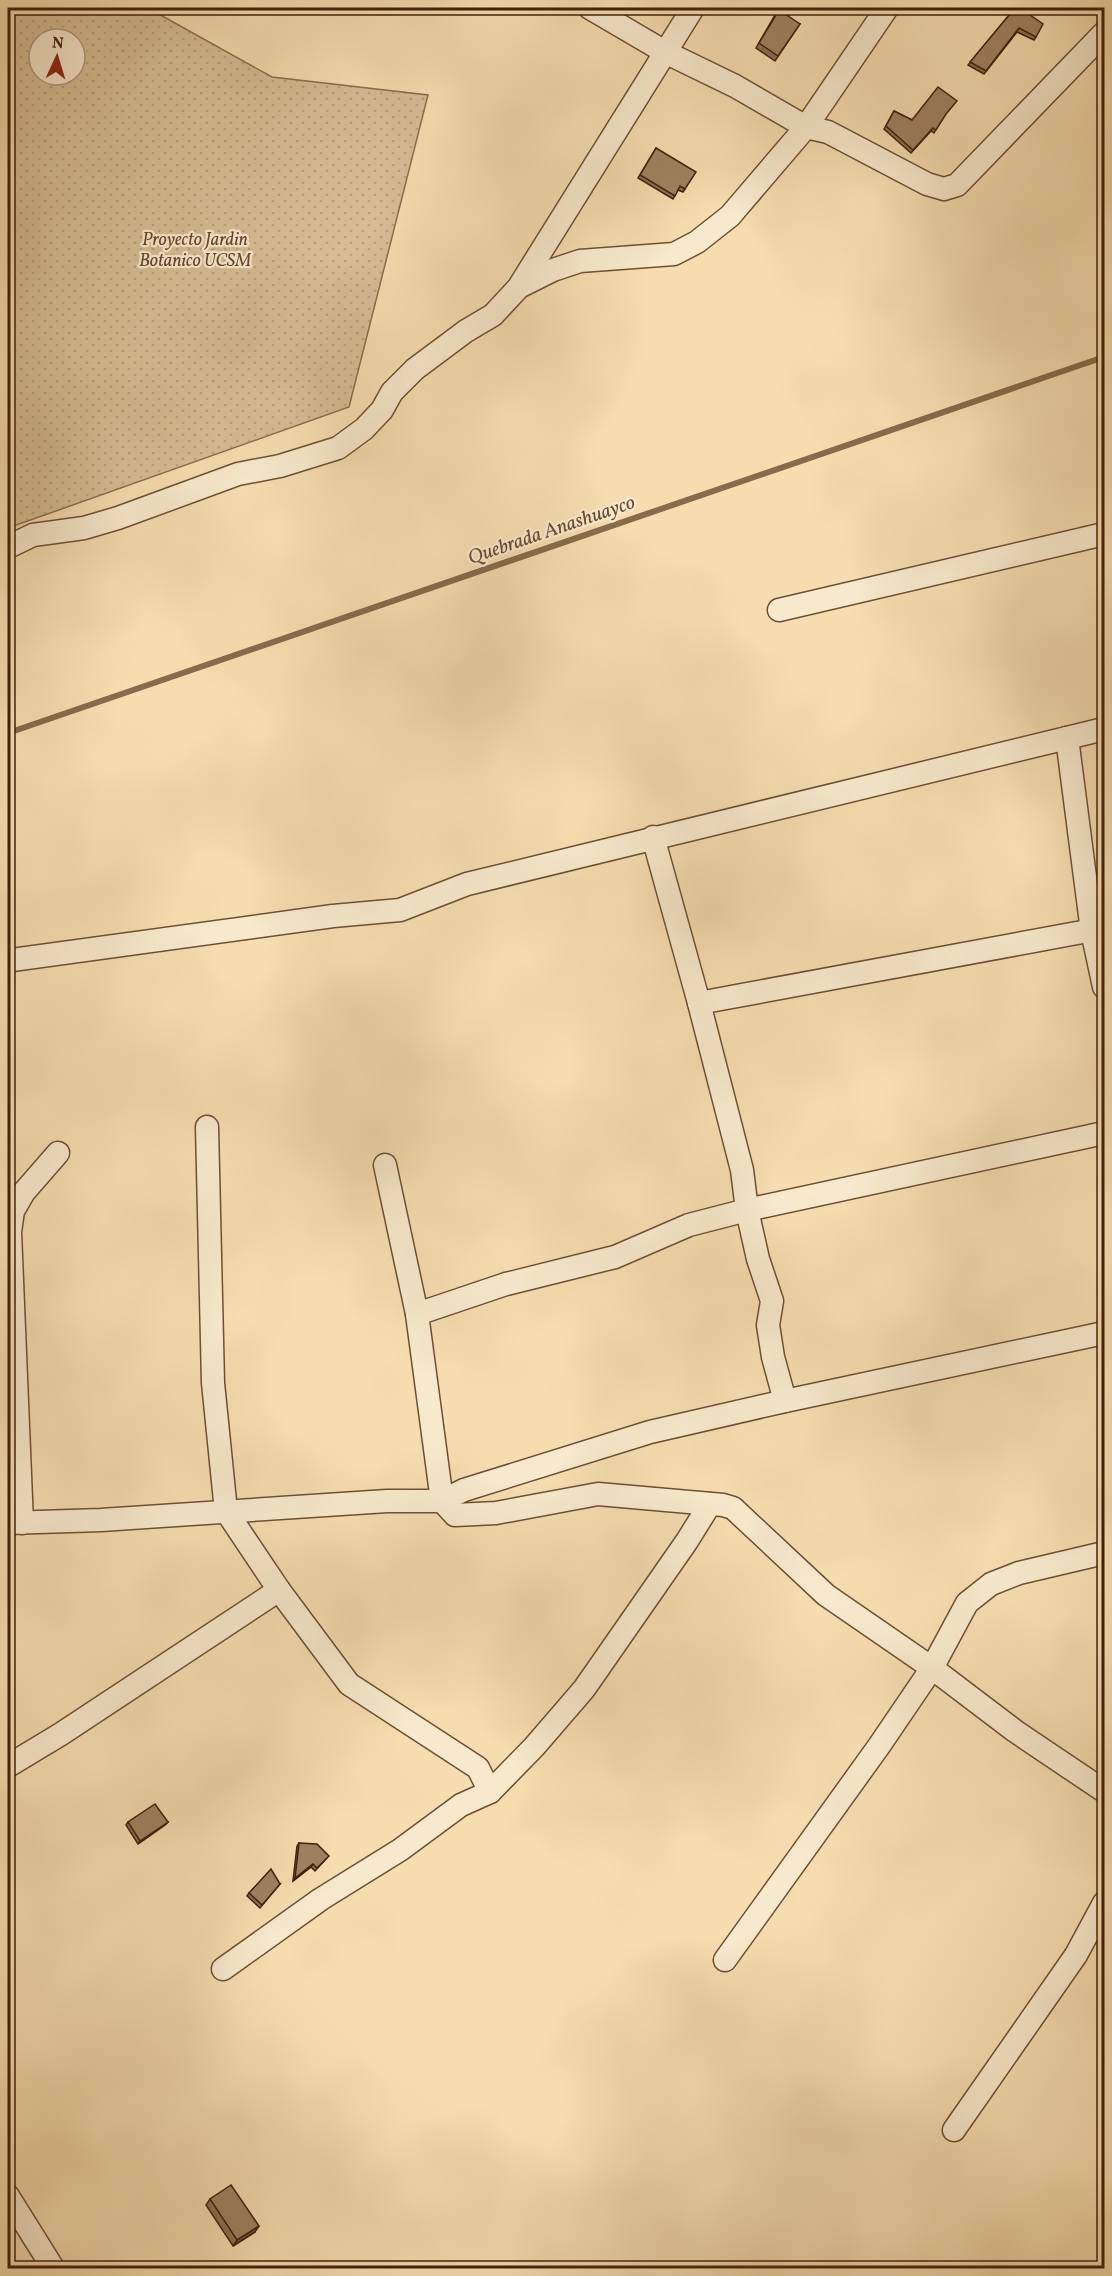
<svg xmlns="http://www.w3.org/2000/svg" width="1112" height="2276" font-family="Vollkorn,serif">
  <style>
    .grass { fill: url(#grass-dots); stroke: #8b6e4e; stroke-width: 1.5; fill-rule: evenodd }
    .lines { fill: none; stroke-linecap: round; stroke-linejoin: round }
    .stream { stroke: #876b4b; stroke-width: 6 }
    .street-casing { stroke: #6d4f33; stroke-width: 25 }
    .street { stroke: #f8e9cc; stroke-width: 22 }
    .wall { fill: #887053; stroke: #402009; stroke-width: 1.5 }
    .shaded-wall { fill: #6f5b43; stroke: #402009; stroke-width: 1.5 }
    .building { fill: #9e8260; stroke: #402009; stroke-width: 1.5 }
    .labels { text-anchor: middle; stroke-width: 4.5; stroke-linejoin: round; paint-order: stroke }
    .park-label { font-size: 18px; font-style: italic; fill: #66472c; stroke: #f8e9cc }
    .water-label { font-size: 20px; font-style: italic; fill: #6a4c30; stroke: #f8e9cc }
  </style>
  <defs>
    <pattern id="grass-dots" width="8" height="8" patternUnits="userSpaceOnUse" patternTransform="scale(1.5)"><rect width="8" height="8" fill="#d6bd94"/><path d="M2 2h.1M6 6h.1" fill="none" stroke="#b9a27e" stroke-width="1.8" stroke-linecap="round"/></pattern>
  </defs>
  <rect width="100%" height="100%" fill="#f5ddb0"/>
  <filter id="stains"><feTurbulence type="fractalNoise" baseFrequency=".00333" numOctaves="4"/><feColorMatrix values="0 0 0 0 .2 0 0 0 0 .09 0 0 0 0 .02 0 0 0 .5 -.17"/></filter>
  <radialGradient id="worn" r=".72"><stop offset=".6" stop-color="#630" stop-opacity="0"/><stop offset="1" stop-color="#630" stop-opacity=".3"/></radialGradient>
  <path class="grass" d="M 8,8 L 148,8 L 272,77 L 428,95 L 349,407 L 8,528 ZM 39,39 L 75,39 L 75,75 L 39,75 Z"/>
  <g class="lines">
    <path class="stream" d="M 8,733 L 1104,357"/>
    <defs>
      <g id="street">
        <path d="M 590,8 L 665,52 L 735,86 L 806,127 L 828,132 L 927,184 L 944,189 L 957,185 L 1104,33"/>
        <path d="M 520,285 L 693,8"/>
        <path d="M 8,547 L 33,535 L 84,528 L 118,518 L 238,474 L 280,466 L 338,448 L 364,429 L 382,410 L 392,392 L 415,369 L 466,331 L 493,315 L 519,287 L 553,270 L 580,261 L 674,254 L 697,242 L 730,216 L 806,127 L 887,8"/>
        <path d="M 779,610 L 1104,534"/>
        <path d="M 1067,738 L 1092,931 L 1104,987"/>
        <path d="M 653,837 L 699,1003 L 742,1170 L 747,1210 L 758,1259 L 772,1301 L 768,1325 L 773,1357 L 785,1401"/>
        <path d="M 12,960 L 333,916 L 400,910 L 467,884 L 1104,729"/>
        <path d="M 699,1003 L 1104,928"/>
        <path d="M 207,1127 L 213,1383 L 226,1511 L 279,1590 L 349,1684 L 478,1768 L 490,1792"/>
        <path d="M 385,1165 L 417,1314 L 442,1501 L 455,1515 L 496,1513 L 598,1494 L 723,1505 L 733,1508 L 826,1595 L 932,1668 L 1015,1731 L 1104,1791"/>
        <path d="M 417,1314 L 506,1284 L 615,1257 L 689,1225 L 747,1210 L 1104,1133"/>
        <path d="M 8,1523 L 101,1520 L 387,1501 L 442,1501 L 464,1490 L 650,1432 L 785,1401 L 1104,1333"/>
        <path d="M 22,1523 L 10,1232 L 13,1211 L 24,1192 L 58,1153"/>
        <path d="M 8,1766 L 61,1734 L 279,1590"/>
        <path d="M 725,1960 L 879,1746 L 932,1668 L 967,1603 L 991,1584 L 1019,1573 L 1104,1553"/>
        <path d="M 223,1969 L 321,1899 L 400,1850 L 461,1805 L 490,1792 L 534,1747 L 584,1689 L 687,1541 L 710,1504"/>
        <path d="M 954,2130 L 1076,1955 L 1104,1903"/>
        <path d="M 8,2196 L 53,2268"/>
      </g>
    </defs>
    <use href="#street" class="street-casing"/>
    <use href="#street" class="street"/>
  </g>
  <g class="wall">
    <path d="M 778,8 L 795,8 L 789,15 Z"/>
    <path d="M 1015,8 L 1036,37 L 1034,40 L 1017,32 L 984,74 L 968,65 Z"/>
    <path d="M 775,15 L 800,24 L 775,61 L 756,48 Z"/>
    <path d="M 1104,88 L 1104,100 L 1100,94 Z"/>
    <path d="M 894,111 L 912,120 L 944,116 L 934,133 L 931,131 L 911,153 L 884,129 Z"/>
    <path d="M 656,148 L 685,189 L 683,192 L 678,190 L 673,199 L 638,178 Z"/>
    <path d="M 128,1822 L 168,1822 L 165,1825 L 138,1844 L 126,1825 Z"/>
    <path d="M 299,1843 L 326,1859 L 315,1871 L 311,1867 L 293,1881 L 297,1846 Z"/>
    <path d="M 280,1884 L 260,1908 L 247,1896 L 249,1893 Z"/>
    <path d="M 210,2199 L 255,2232 L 233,2246 L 206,2205 Z"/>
  </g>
  <g class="shaded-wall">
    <path d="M 168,1822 L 165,1825 L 138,1844 L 140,1841 Z"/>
    <path d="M 313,1864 L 311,1867 L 293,1881 L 295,1878 Z"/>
    <path d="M 259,2226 L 255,2232 L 233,2246 L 237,2240 Z"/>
  </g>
  <g class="building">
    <path d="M 1015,8 L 1020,8 L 1043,24 L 1036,37 L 1019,28 L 986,71 L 970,62 Z"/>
    <path d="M 779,10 L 800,24 L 778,56 L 759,43 Z"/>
    <path d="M 938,87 L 957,101 L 946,114 L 936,130 L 933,128 L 913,150 L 886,126 L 894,111 L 912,120 Z"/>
    <path d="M 656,148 L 696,172 L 685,189 L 680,186 L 675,196 L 640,175 Z"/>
    <path d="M 155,1804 L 168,1822 L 140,1841 L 128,1822 Z"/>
    <path d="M 299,1843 L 317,1844 L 329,1856 L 317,1868 L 313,1864 L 295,1878 Z"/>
    <path d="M 271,1869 L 280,1884 L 262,1905 L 249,1893 Z"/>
    <path d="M 231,2185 L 259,2226 L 237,2240 L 210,2199 Z"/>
  </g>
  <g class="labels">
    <g class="park-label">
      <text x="195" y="245">Proyecto Jardin<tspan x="195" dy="21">Botanico UCSM</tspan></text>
    </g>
    <g class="water-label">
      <text transform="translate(551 529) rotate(-19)" y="7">Quebrada Anashuayco</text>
    </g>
  </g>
  <rect width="1112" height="2276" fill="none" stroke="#f5ddb0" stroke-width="30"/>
  <rect x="9" y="9" width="1094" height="2258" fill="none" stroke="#402009" stroke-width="3"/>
  <rect x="15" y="15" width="1082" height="2246" fill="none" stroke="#402009" stroke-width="1.5"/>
  <g transform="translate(57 57) rotate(4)"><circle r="28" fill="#f8e9cc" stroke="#ae997e" stroke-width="1.5"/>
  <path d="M0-4.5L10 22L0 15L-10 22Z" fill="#8f2418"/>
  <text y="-9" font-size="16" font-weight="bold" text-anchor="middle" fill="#402009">N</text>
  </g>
  <rect width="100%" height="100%" filter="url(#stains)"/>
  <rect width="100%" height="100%" fill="url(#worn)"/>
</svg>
